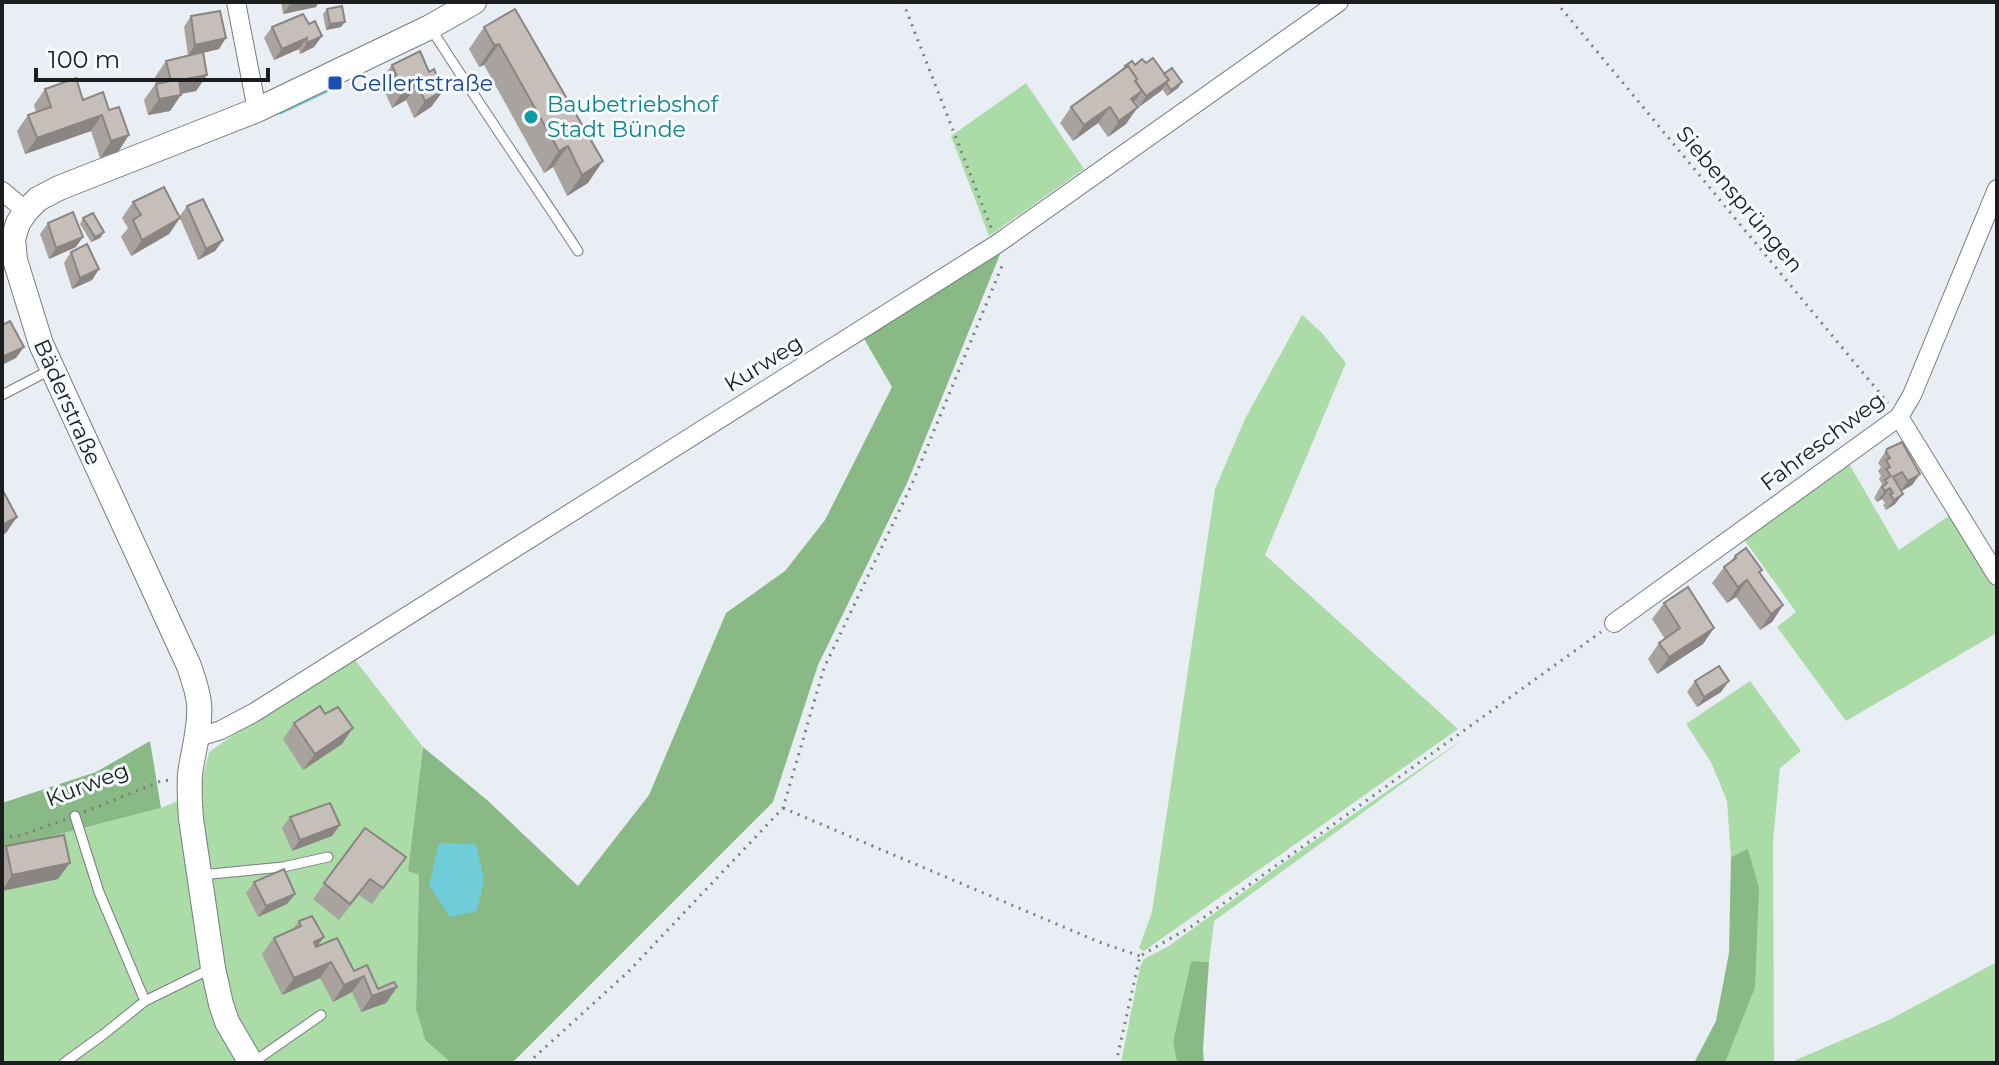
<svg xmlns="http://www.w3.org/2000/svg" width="1999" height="1065" font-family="Montserrat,sans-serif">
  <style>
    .green { fill: #abdba7 }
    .forest { fill: #89ba86 }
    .water { fill: #6ecdd8 }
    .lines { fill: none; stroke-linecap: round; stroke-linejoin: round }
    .stream { stroke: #6ecdd8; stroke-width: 5 }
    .service-casing { stroke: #777c81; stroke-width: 11 }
    .minor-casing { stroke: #777c81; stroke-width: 20 }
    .tertiary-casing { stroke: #777c81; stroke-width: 26 }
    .path { stroke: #7a7e82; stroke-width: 3; stroke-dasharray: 2 6; stroke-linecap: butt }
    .service { stroke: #fff; stroke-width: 9 }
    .minor { stroke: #fff; stroke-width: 18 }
    .tertiary { stroke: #fff; stroke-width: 24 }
    .wall { fill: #a9a39f }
    .shaded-wall { fill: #8a8582 }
    .building { fill: #c5beb9; stroke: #8a8582; stroke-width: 2 }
    .transit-dot { fill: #1a4fb4; stroke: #f7fbfe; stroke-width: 3 }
    .culture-dot { fill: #0f9aa8; stroke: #f7fbfe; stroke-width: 3 }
    .labels { text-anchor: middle; stroke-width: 6; stroke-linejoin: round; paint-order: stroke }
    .transit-label { font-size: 22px; fill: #164399; stroke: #f7fbfe; text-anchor: start }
    .culture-label { font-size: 22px; fill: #0d838f; stroke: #f7fbfe; text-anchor: start }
    .street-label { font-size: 22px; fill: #1b1d1f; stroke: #f7fbfe }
  </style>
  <rect width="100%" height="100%" fill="#e8eef4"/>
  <g class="green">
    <path d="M 1026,83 L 1084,169 L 989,236 L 951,136 Z"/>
    <path d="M 1302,315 L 1321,332 L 1346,363 L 1265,555 L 1458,729 L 1144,951 L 1139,948 L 1152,912 L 1215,489 L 1245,419 Z"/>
    <path d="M 1848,462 L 1899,550 L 1953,513 L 1997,586 L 1997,633 L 1846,721 L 1777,627 L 1796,612 L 1743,538 Z"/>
    <path d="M 355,660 L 423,747 L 408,871 L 419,875 L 416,1009 L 425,1040 L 451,1063 L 2,1063 L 2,849 L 161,808 L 199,792 L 209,752 L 268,711 Z"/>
    <path d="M 1750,681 L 1801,751 L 1780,768 L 1773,841 L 1774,1063 L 1725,1063 L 1755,988 L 1748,850 L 1731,857 L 1727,801 L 1711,762 L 1686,724 Z"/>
    <path d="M 1465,738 L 1214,921 L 1209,962 L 1191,961 L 1173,1042 L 1177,1063 L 1121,1063 L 1140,967 L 1144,959 L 1169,946 L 1314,841 Z"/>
    <path d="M 1997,962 L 1997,1063 L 1789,1063 L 1889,1020 Z"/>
  </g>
  <g class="forest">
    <path d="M 1003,247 L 908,481 L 818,665 L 773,802 L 512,1063 L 451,1063 L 425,1040 L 416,1009 L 419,875 L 408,871 L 423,747 L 487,800 L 578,886 L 649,795 L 726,613 L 785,571 L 825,520 L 892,387 L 863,337 Z"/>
    <path d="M 150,741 L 161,808 L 2,849 L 2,803 L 96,772 Z"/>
    <path d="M 1748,849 L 1759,888 L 1755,988 L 1725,1063 L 1694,1063 L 1716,1021 L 1729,953 L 1731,857 Z"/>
    <path d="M 1191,961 L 1209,962 L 1203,1049 L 1204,1063 L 1177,1063 L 1173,1042 Z"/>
  </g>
  <path class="water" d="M 439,843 L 476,844 L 484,880 L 477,911 L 450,917 L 429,885 Z"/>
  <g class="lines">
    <path class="stream" d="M 280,112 L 329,89"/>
    <defs>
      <g id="service">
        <path d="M 430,27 C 478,103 529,176 578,251"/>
        <path d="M 2,395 L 52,369"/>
        <path d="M 75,816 L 99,892 L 145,1001"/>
        <path d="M 201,875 L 283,867 L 328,857"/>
        <path d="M 64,1063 L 104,1034 L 145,1001 L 212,968"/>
        <path d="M 252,1063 L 321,1015"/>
      </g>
      <g id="minor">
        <path d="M 236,2 L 257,110"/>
        <path d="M 2,191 L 26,211"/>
        <path d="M 1899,417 L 1997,576"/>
        <path d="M 1614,623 L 1899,417 L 1912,395 L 1997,189"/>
        <path d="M 196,738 L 221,730 L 255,712 L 997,244 L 1339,2"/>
      </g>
      <path id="tertiary" d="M 251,1063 L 227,1022 L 221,1004 L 213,968 L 191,819 C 190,804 189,789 190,774 C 193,751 201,727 199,704 C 198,691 193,678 189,666 L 41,344 L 15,260 L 13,239 L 18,223 L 26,211 L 38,199 L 59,188 L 257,110 L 430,27 L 474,2"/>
    </defs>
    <use href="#service" class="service-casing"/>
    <use href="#minor" class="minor-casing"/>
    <use href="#tertiary" class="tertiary-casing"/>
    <g class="path">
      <path d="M 903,2 L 992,230"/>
      <path d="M 1556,2 L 1888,403"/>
      <path d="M 783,808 L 1099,942 L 1140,956"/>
      <path d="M 84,812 L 161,781 L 170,780"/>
      <path d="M 2,838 L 22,835 L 66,819"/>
      <path d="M 528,1063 L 628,972 L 783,808 L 824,668 L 912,484 L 1004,261"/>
      <path d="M 1116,1063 L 1140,956 L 1192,926 L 1601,632"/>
    </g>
    <use href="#service" class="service"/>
    <use href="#minor" class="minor"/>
    <use href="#tertiary" class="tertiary"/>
  </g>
  <g class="wall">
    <path d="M 281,2 L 319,2 L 316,7 L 283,14 Z"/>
    <path d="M 327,9 L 341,27 L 326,30 L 323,14 Z"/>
    <path d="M 515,9 L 588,183 L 567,196 L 553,167 L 544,173 L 484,65 L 479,67 L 469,49 L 484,27 Z"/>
    <path d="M 191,16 L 219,49 L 203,53 L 207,75 L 196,91 L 181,94 L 170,111 L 148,115 L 144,100 L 156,83 L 155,77 L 166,61 L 188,56 L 184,27 Z"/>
    <path d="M 309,24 L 322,36 L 314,47 L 300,54 L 299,49 L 274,60 L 264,38 L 272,27 Z"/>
    <path d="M 1146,63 L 1182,82 L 1178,88 L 1167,96 L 1162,89 L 1139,107 L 1135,101 L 1126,124 L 1108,137 L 1098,123 L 1073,141 L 1060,123 L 1071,107 L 1121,70 L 1125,66 Z"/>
    <path d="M 392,65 L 429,72 L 443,91 L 431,107 L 414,118 L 406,100 L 392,108 L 380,81 Z"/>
    <path d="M 45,89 L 83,100 L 103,92 L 118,152 L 100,158 L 91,131 L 25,154 L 17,131 L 28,115 L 36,112 L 34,105 Z"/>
    <path d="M 133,202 L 179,217 L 187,206 L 223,240 L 215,251 L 198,260 L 180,218 L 169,234 L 131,256 L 121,237 L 128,228 L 122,218 Z"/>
    <path d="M 83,218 L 104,232 L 100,238 L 91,242 L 80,224 Z"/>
    <path d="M 48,223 L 76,247 L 49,259 L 40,234 Z"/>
    <path d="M 71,252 L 99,269 L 92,280 L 72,289 L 64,263 Z"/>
    <path d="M 1887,449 L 1920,474 L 1912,485 L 1902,491 L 1895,504 L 1886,510 L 1883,505 L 1885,503 L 1882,499 L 1877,502 L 1874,498 L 1882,484 L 1879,479 L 1881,476 L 1878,471 L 1881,467 L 1878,463 Z"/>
    <path d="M 1735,556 L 1762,570 L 1760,573 L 1783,605 L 1772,622 L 1760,630 L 1736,597 L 1727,603 L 1712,583 L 1724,567 L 1730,562 Z"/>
    <path d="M 1664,603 L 1714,628 L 1703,644 L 1657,674 L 1648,659 L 1659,643 L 1665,639 L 1652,619 Z"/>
    <path d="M 1695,681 L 1721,692 L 1697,707 L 1687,692 Z"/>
    <path d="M 325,714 L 342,744 L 303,770 L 283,739 L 294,723 Z"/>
    <path d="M 290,817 L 332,836 L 292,851 L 282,828 Z"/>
    <path d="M 365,828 L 406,857 L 372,904 L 359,895 L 339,920 L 313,899 Z"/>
    <path d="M 6,846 L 58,879 L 2,891 L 2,852 Z"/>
    <path d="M 254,882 L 295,894 L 287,904 L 258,917 L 246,893 Z"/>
    <path d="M 299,921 L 324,937 L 317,946 L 354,971 L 367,965 L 378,989 L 397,987 L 386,1003 L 361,1012 L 352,992 L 333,1002 L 320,978 L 282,995 L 262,954 L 274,938 L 293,929 Z"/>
  </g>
  <g class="shaded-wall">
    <path d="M 297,2 L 319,2 L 316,7 L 283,14 L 291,3 Z"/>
    <path d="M 345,22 L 341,27 L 326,30 L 330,24 Z"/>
    <path d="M 322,36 L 314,47 L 300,54 L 307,43 Z"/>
    <path d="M 226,38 L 219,49 L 188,56 L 195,45 Z"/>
    <path d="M 307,38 L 299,49 L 274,60 L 282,49 Z"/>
    <path d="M 499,44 L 484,65 L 479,67 L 494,45 Z"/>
    <path d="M 207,75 L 196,91 L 168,96 L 179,80 Z"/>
    <path d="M 1169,80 L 1161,91 L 1139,107 L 1146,96 Z"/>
    <path d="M 1182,82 L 1178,88 L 1167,96 L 1171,90 Z"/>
    <path d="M 417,84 L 406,100 L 392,108 L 403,91 Z"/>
    <path d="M 443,91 L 431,107 L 414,118 L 425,101 Z"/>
    <path d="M 1142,91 L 1131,107 L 1131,99 Z"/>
    <path d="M 181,95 L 170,111 L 148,115 L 159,99 Z"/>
    <path d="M 1110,107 L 1098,123 L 1073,141 L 1084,125 Z"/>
    <path d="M 1138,107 L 1126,124 L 1108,137 L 1119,121 Z"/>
    <path d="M 102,115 L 91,131 L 25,154 L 37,138 Z"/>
    <path d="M 129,135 L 118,152 L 100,158 L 111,141 Z"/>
    <path d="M 568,146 L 553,167 L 544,173 L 559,151 Z"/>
    <path d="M 603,161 L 588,183 L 567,196 L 582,175 Z"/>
    <path d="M 180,218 L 169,234 L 131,256 L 142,240 Z"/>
    <path d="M 104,232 L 100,238 L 91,242 L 95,237 Z"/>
    <path d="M 83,237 L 76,247 L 49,259 L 56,248 Z"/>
    <path d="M 223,240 L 215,251 L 198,260 L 206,249 Z"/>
    <path d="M 99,269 L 92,280 L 72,289 L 80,278 Z"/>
    <path d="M 24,347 L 16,358 L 2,365 L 2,357 Z"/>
    <path d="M 1920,474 L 1912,485 L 1900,492 L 1908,481 Z"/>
    <path d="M 1890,488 L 1882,499 L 1877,502 L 1885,491 Z"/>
    <path d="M 1903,494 L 1895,504 L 1886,510 L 1894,500 Z"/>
    <path d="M 17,517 L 6,533 L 2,535 L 2,525 Z"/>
    <path d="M 1747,580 L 1736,597 L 1727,603 L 1738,587 Z"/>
    <path d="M 1783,605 L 1772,622 L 1760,630 L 1771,614 Z"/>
    <path d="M 1714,628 L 1703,644 L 1657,674 L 1669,657 Z"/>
    <path d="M 1729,681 L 1721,692 L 1697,707 L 1704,697 Z"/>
    <path d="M 353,728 L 342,744 L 303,770 L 315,754 Z"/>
    <path d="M 340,825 L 332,836 L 292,851 L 300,840 Z"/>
    <path d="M 70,863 L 58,879 L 2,891 L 12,875 Z"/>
    <path d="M 295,894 L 287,904 L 258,917 L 266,906 Z"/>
    <path d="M 324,937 L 312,953 L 314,942 Z"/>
    <path d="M 331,962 L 320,978 L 282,995 L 294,978 Z"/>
    <path d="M 364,976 L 352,992 L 333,1002 L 344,985 Z"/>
    <path d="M 397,987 L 386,1003 L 361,1012 L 372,996 Z"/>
  </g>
  <g class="building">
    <path d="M 342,6 L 345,22 L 330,24 L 327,9 Z"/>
    <path d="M 515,9 L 603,161 L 582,175 L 568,146 L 559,151 L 499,44 L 494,45 L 484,27 Z"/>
    <path d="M 220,11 L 226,38 L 195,45 L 191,16 Z"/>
    <path d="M 303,14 L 309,24 L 315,21 L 322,36 L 307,43 L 307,38 L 282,49 L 272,27 Z"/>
    <path d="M 420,51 L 429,72 L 434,69 L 443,91 L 425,101 L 417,84 L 403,91 L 392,65 Z"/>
    <path d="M 203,52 L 207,75 L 179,80 L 181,95 L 159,99 L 156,84 L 171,81 L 166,61 Z"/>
    <path d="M 1153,58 L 1169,80 L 1146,96 L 1135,80 L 1137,79 L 1128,66 L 1126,67 L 1125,66 L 1132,61 L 1135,65 L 1142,59 L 1146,63 Z"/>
    <path d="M 1128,66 L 1137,79 L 1135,81 L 1142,91 L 1131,99 L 1138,107 L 1119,121 L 1110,107 L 1084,125 L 1071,107 Z"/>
    <path d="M 1172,68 L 1182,82 L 1171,90 L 1166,83 L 1169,80 L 1164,74 Z"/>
    <path d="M 76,78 L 83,100 L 103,92 L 109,110 L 119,107 L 129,135 L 111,141 L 102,115 L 37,138 L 28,115 L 51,107 L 45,89 Z"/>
    <path d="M 164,187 L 180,218 L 142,240 L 133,220 L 141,215 L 133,202 Z"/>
    <path d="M 203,199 L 223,240 L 206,249 L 187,206 Z"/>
    <path d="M 73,212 L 83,237 L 56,248 L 48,223 Z"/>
    <path d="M 93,213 L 104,232 L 95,237 L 83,218 Z"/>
    <path d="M 87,244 L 99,269 L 80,278 L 71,252 Z"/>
    <path d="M 10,321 L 24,347 L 2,357 L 2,325 Z"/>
    <path d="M 1902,442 L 1920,474 L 1908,481 L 1902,472 L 1893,477 L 1903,494 L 1894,500 L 1890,494 L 1893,493 L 1890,488 L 1885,491 L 1882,487 L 1887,483 L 1885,480 L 1891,476 L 1886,469 L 1890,467 L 1886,460 L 1890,458 L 1886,452 L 1887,449 Z"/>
    <path d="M 2,489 L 17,517 L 2,525 Z"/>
    <path d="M 1746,548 L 1762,570 L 1759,572 L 1783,605 L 1771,614 L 1747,580 L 1738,587 L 1724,567 L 1736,558 L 1735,556 Z"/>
    <path d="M 1688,587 L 1714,628 L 1669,657 L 1659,643 L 1680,628 L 1664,603 Z"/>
    <path d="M 1719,666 L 1729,681 L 1704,697 L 1695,681 Z"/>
    <path d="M 320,706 L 325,714 L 338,707 L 353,728 L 315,754 L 294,723 Z"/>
    <path d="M 330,803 L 340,825 L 300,840 L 290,817 Z"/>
    <path d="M 365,828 L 406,857 L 383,888 L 370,879 L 350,904 L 324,883 Z"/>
    <path d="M 64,835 L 70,863 L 12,875 L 6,846 Z"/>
    <path d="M 284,869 L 295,894 L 266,906 L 254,882 Z"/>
    <path d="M 312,916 L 324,937 L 314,942 L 316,947 L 337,938 L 354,971 L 367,965 L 378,989 L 394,982 L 397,987 L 372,996 L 364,976 L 344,985 L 331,962 L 294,978 L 274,938 L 301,926 L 299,921 Z"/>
  </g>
  <rect class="transit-dot" x="327" y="75" width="16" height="16" rx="4"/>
  <circle class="culture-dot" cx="531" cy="117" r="8"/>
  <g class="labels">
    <g class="transit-label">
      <text x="351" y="91">Gellertstraße</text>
    </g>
    <g class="culture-label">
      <text x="547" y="112">Baubetriebshof<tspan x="547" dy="25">Stadt Bünde</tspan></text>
    </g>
    <g class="street-label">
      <text transform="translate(1740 199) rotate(50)" y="8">Siebensprüngen</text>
      <text transform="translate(763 363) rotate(-32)" y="8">Kurweg</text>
      <text transform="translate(68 402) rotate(66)" y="8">Bäderstraße</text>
      <text transform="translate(1822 441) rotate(-37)" y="8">Fahreschweg</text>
      <text transform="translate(87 784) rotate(-21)" y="8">Kurweg</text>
    </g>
  </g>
  <rect width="1999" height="1065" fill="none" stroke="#1b1d1f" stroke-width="8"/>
  <path d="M36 68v12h232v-12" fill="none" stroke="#1b1d1f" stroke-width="4"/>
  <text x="48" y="68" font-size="24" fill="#1b1d1f" stroke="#f7fbfe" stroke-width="6" paint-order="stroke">100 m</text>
</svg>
